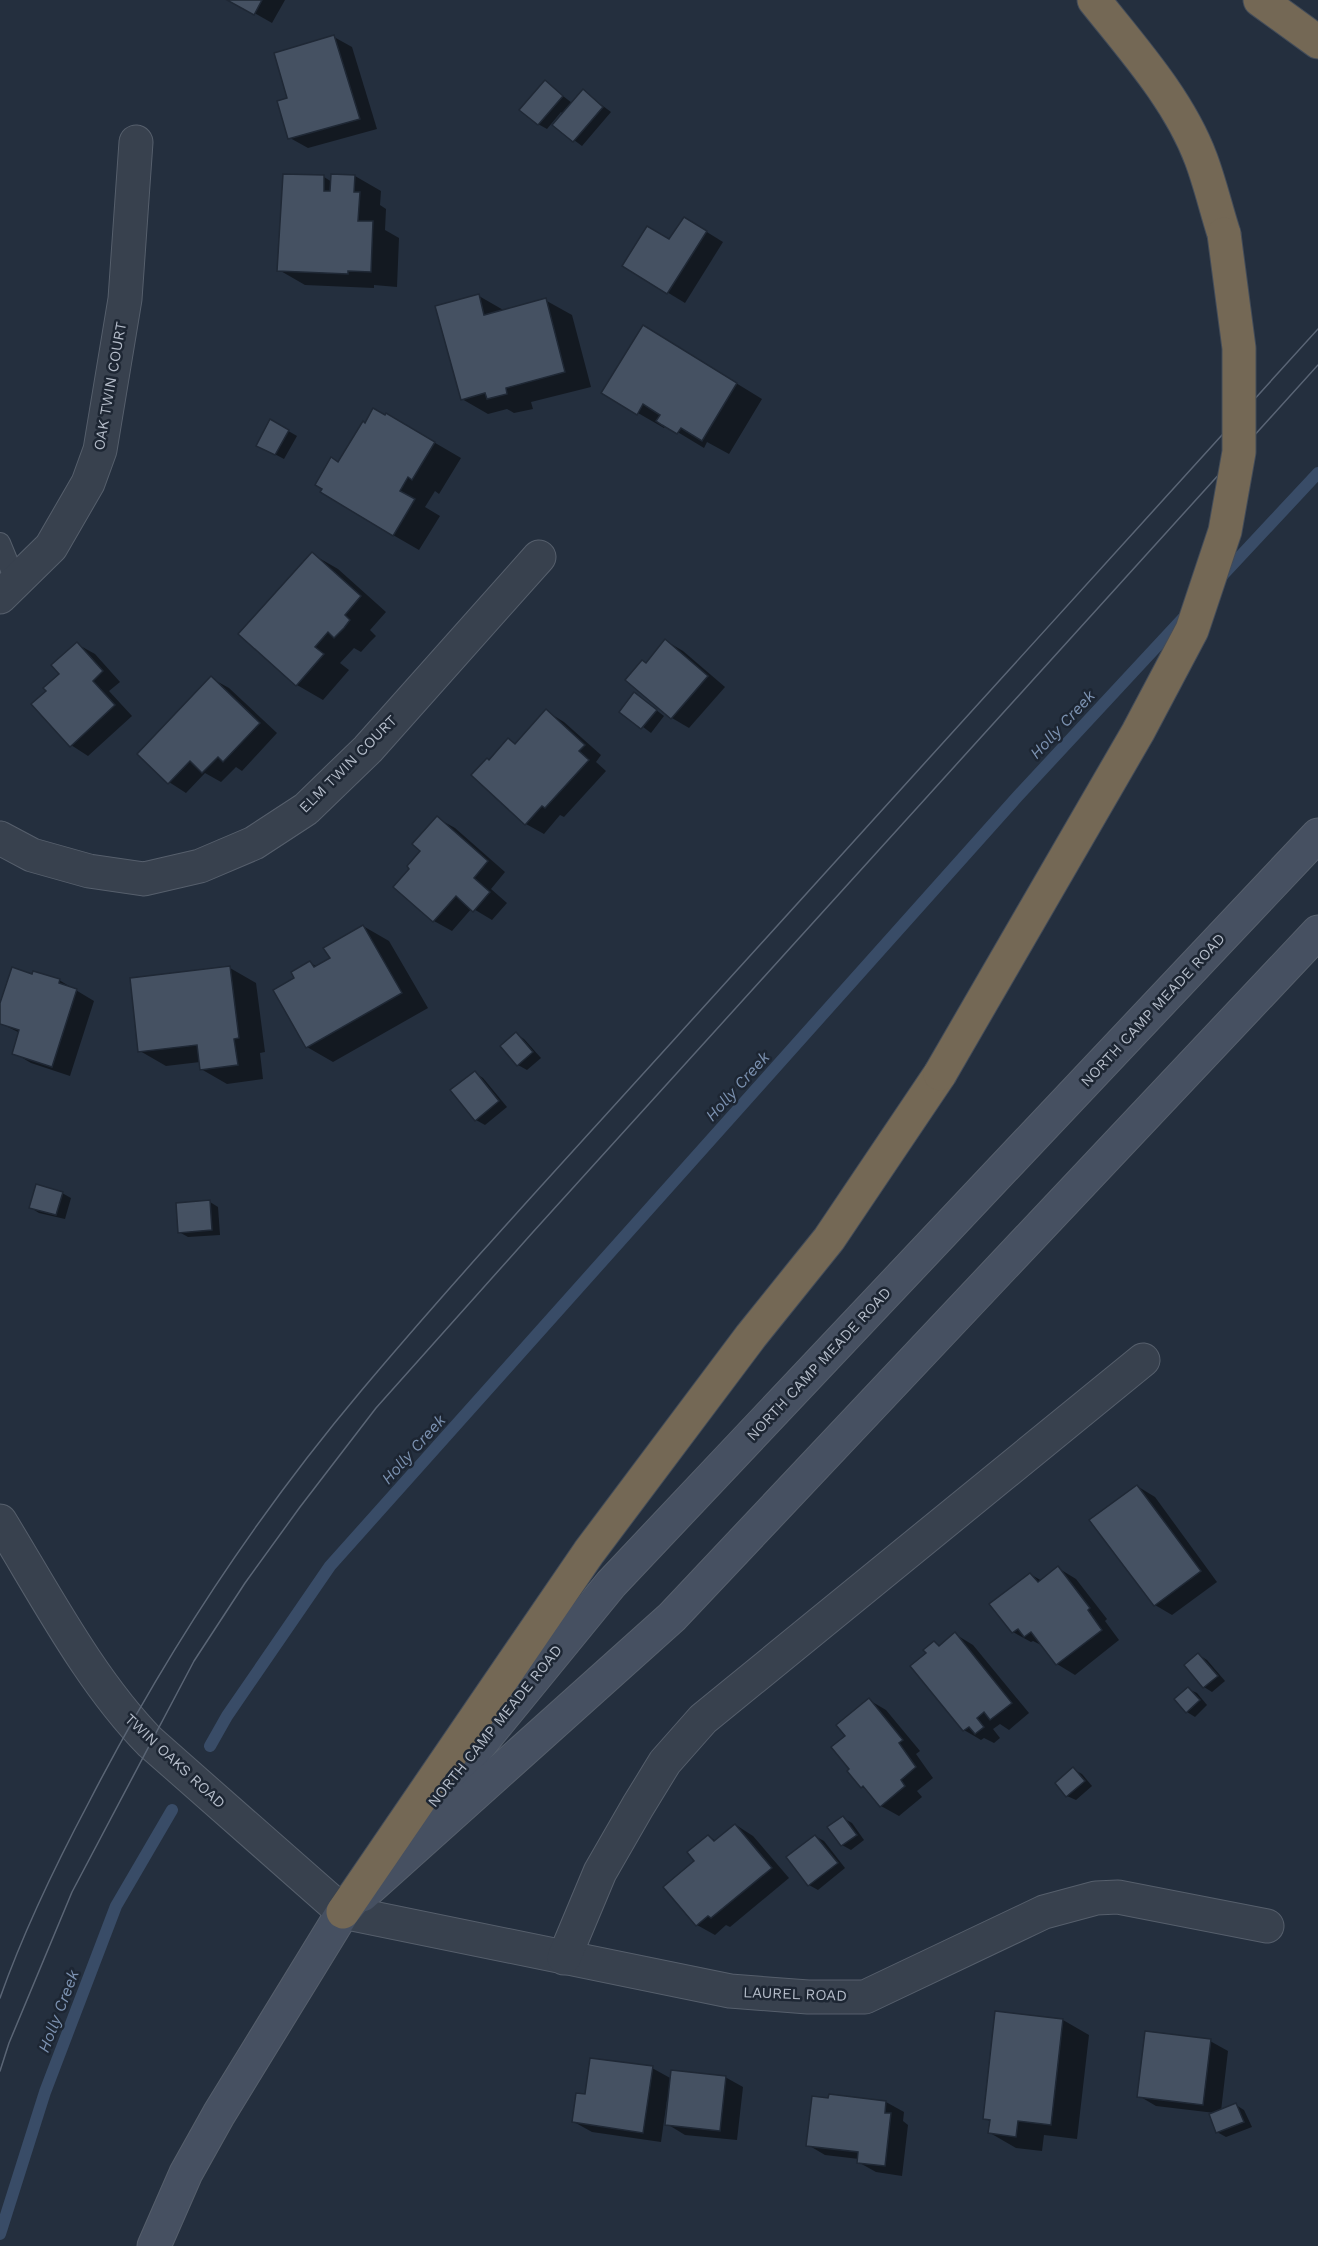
<svg xmlns="http://www.w3.org/2000/svg" width="1318" height="2246" font-family="'Work Sans',sans-serif">
  <style>
    .shadow { fill: #0007 }
    .lines { fill: none; stroke-linecap: round; stroke-linejoin: round }
    .stream { stroke: #394c67; stroke-width: 12 }
    .building { fill: #455162; stroke: #1f2835; stroke-width: 1.5 }
    .service-casing { stroke: #565f6c; stroke-width: 22 }
    .minor-casing { stroke: #565f6c; stroke-width: 35 }
    .tertiary-casing { stroke: #565f6c; stroke-width: 35 }
    .secondary-casing { stroke: #565f6c; stroke-width: 35 }
    .motorway-casing { stroke: #434c59; stroke-width: 35 }
    .service { stroke: #38414e; stroke-width: 20 }
    .minor { stroke: #38414e; stroke-width: 33 }
    .tertiary { stroke: #38414e; stroke-width: 33 }
    .secondary { stroke: #465061; stroke-width: 33 }
    .motorway { stroke: #746855; stroke-width: 33 }
    .tram { stroke: #5a6575; stroke-width: 1.5 }
    .motorway-bridge-casing { stroke: #434c59; stroke-width: 35; stroke-linecap: butt }
    .motorway-bridge { stroke: #746855; stroke-width: 33 }
    .labels { text-anchor: middle; stroke-width: 5; stroke-linejoin: round; paint-order: stroke }
    .street-label { font-size: 15px; fill: #b4bcc9; stroke: #1d2633 }
    .water-label { font-size: 16px; font-style: italic; fill: #7c92b1; stroke: #1d2633 }
  </style>
  <rect width="100%" height="100%" fill="#242f3e"/>
  <g class="shadow">
    <path d="M 232,0 L 285,0 L 272,23 Z"/>
    <path d="M 334,37 L 352,47 L 377,129 L 308,148 L 290,138 L 289,99 Z"/>
    <path d="M 545,82 L 572,103 L 583,91 L 611,112 L 582,146 L 554,125 L 563,114 L 561,112 L 547,129 L 538,124 Z"/>
    <path d="M 355,176 L 381,191 L 380,205 L 386,209 L 385,230 L 399,238 L 397,287 L 374,285 L 374,288 L 305,285 L 279,270 L 324,177 L 332,182 Z"/>
    <path d="M 702,229 L 723,242 L 685,303 L 624,266 L 670,241 Z"/>
    <path d="M 479,296 L 505,311 L 545,300 L 572,315 L 591,387 L 531,402 L 533,409 L 514,413 L 507,409 L 488,414 L 462,399 Z"/>
    <path d="M 669,342 L 762,399 L 729,454 L 707,442 L 704,448 L 666,425 L 664,428 L 638,413 Z"/>
    <path d="M 271,421 L 297,436 L 284,459 L 267,450 Z"/>
    <path d="M 413,430 L 461,458 L 439,494 L 435,491 L 425,507 L 440,516 L 419,550 L 393,535 L 339,464 Z"/>
    <path d="M 312,554 L 338,569 L 386,612 L 370,630 L 376,636 L 370,642 L 361,652 L 354,648 L 340,663 L 349,670 L 323,700 L 297,685 Z"/>
    <path d="M 666,641 L 683,651 L 725,687 L 689,728 L 672,718 L 646,664 Z"/>
    <path d="M 77,644 L 95,654 L 120,682 L 109,691 L 132,716 L 88,756 L 71,745 L 61,675 Z"/>
    <path d="M 211,678 L 229,688 L 277,733 L 242,771 L 236,767 L 221,782 L 205,773 L 186,793 L 169,782 Z"/>
    <path d="M 635,694 L 664,716 L 651,733 L 622,711 Z"/>
    <path d="M 546,711 L 564,722 L 601,755 L 596,762 L 606,771 L 564,817 L 560,815 L 544,834 L 526,824 L 473,775 L 490,761 L 508,740 L 516,745 Z"/>
    <path d="M 437,818 L 455,828 L 505,872 L 491,889 L 507,903 L 492,920 L 472,908 L 452,931 L 434,921 L 411,869 Z"/>
    <path d="M 363,926 L 389,941 L 428,1008 L 333,1062 L 307,1047 L 296,979 L 310,963 L 318,967 L 332,959 Z"/>
    <path d="M 230,968 L 256,983 L 265,1052 L 260,1053 L 263,1079 L 227,1084 L 201,1069 L 200,1062 L 166,1066 L 140,1051 Z"/>
    <path d="M 33,976 L 59,980 L 94,1001 L 70,1076 L 31,1063 L 14,1053 L 20,1033 L 0,1023 L 0,1008 Z"/>
    <path d="M 516,1034 L 524,1039 L 541,1058 L 527,1070 L 518,1065 L 502,1046 Z"/>
    <path d="M 475,1073 L 483,1078 L 507,1107 L 485,1125 L 476,1120 Z"/>
    <path d="M 62,1193 L 71,1198 L 65,1219 L 39,1213 L 31,1208 Z"/>
    <path d="M 210,1202 L 218,1207 L 220,1235 L 188,1237 L 179,1232 Z"/>
    <path d="M 1137,1486 L 1155,1497 L 1217,1582 L 1172,1615 L 1155,1605 Z"/>
    <path d="M 1058,1568 L 1076,1579 L 1107,1619 L 1105,1621 L 1119,1640 L 1075,1675 L 1057,1664 L 1043,1646 L 1033,1641 L 1031,1642 L 1013,1632 L 1030,1574 L 1042,1581 Z"/>
    <path d="M 955,1634 L 973,1645 L 1029,1713 L 1009,1730 L 1000,1724 L 993,1729 L 1000,1738 L 994,1743 L 984,1738 L 981,1740 L 964,1730 L 928,1653 L 935,1643 L 940,1646 Z"/>
    <path d="M 1199,1655 L 1207,1660 L 1225,1681 L 1212,1692 L 1204,1687 Z"/>
    <path d="M 1188,1689 L 1197,1693 L 1207,1705 L 1195,1717 L 1187,1712 Z"/>
    <path d="M 869,1700 L 886,1710 L 920,1751 L 916,1754 L 933,1778 L 917,1791 L 922,1797 L 899,1816 L 881,1806 L 869,1791 L 862,1787 L 851,1769 L 847,1736 Z"/>
    <path d="M 1073,1769 L 1082,1774 L 1092,1786 L 1076,1800 L 1067,1796 Z"/>
    <path d="M 843,1818 L 852,1823 L 864,1840 L 851,1850 L 842,1845 Z"/>
    <path d="M 736,1825 L 753,1836 L 789,1878 L 730,1927 L 726,1925 L 715,1935 L 697,1925 L 696,1861 L 708,1836 L 716,1841 Z"/>
    <path d="M 815,1836 L 824,1841 L 845,1868 L 818,1890 L 809,1885 Z"/>
    <path d="M 1063,2020 L 1089,2035 L 1077,2139 L 1044,2135 L 1042,2151 L 1016,2148 L 990,2133 L 991,2122 L 985,2118 Z"/>
    <path d="M 1210,2041 L 1228,2051 L 1221,2111 L 1236,2105 L 1244,2110 L 1252,2127 L 1226,2137 L 1217,2132 L 1215,2113 L 1156,2106 L 1139,2096 Z"/>
    <path d="M 652,2068 L 672,2079 L 725,2077 L 743,2087 L 737,2140 L 685,2135 L 667,2124 L 670,2100 L 667,2100 L 661,2142 L 592,2132 L 574,2122 L 586,2095 Z"/>
    <path d="M 886,2102 L 904,2112 L 903,2121 L 908,2125 L 902,2176 L 876,2172 L 858,2162 L 859,2159 L 825,2155 L 808,2145 Z"/>
  </g>
  <g class="lines">
    <g class="stream">
      <path d="M 1220,578 L 1318,473"/>
      <path d="M 210,1746 L 227,1716 L 330,1566 L 1017,797 L 1186,615"/>
      <path d="M 0,2234 L 45,2092 L 116,1906 L 172,1810"/>
    </g>
  </g>
  <g class="building">
    <path d="M 227,0 L 262,0 L 254,15 Z"/>
    <path d="M 334,35 L 360,119 L 288,139 L 277,101 L 287,98 L 274,53 Z"/>
    <path d="M 545,80 L 563,96 L 538,125 L 519,110 Z"/>
    <path d="M 583,89 L 603,107 L 573,142 L 552,125 Z"/>
    <path d="M 283,174 L 324,175 L 324,191 L 330,191 L 331,174 L 355,175 L 354,192 L 360,192 L 358,221 L 373,221 L 371,272 L 348,271 L 348,274 L 277,271 Z"/>
    <path d="M 684,217 L 707,231 L 667,294 L 622,266 L 647,226 L 669,239 Z"/>
    <path d="M 479,294 L 484,315 L 546,298 L 565,372 L 506,388 L 507,394 L 487,399 L 485,393 L 461,400 L 435,306 Z"/>
    <path d="M 643,325 L 737,383 L 702,441 L 681,428 L 677,434 L 662,425 L 656,421 L 660,415 L 643,404 L 637,415 L 601,393 Z"/>
    <path d="M 373,408 L 385,415 L 386,413 L 435,442 L 412,480 L 408,477 L 400,491 L 415,499 L 393,536 L 320,492 L 322,489 L 315,485 L 331,457 L 338,462 L 363,421 L 365,423 Z"/>
    <path d="M 270,419 L 289,430 L 275,455 L 256,446 Z"/>
    <path d="M 312,552 L 361,596 L 345,615 L 350,620 L 344,628 L 334,638 L 328,632 L 315,647 L 324,654 L 296,686 L 238,634 Z"/>
    <path d="M 665,639 L 708,676 L 671,719 L 625,680 L 642,660 L 646,663 Z"/>
    <path d="M 77,642 L 103,671 L 93,681 L 115,705 L 70,747 L 31,704 L 46,691 L 43,688 L 59,674 L 51,665 Z"/>
    <path d="M 211,676 L 260,723 L 223,762 L 218,757 L 202,773 L 190,761 L 168,784 L 137,754 Z"/>
    <path d="M 634,692 L 657,710 L 641,729 L 619,712 Z"/>
    <path d="M 546,709 L 585,745 L 579,751 L 589,760 L 545,808 L 542,806 L 525,825 L 471,775 L 487,758 L 489,760 L 508,738 L 515,744 Z"/>
    <path d="M 437,816 L 488,861 L 474,878 L 490,892 L 473,912 L 456,896 L 433,922 L 393,887 L 409,869 L 407,866 L 420,851 L 412,844 Z"/>
    <path d="M 363,925 L 402,993 L 306,1048 L 273,990 L 294,978 L 291,972 L 308,962 L 310,961 L 314,967 L 330,958 L 323,948 Z"/>
    <path d="M 230,966 L 239,1038 L 234,1039 L 238,1065 L 200,1070 L 197,1045 L 138,1052 L 130,978 Z"/>
    <path d="M 12,967 L 32,974 L 33,971 L 60,979 L 59,983 L 77,989 L 52,1067 L 12,1054 L 19,1030 L 0,1024 L 0,1003 Z"/>
    <path d="M 516,1032 L 533,1052 L 517,1066 L 500,1046 Z"/>
    <path d="M 475,1071 L 499,1101 L 475,1121 L 450,1090 Z"/>
    <path d="M 36,1184 L 63,1192 L 56,1215 L 29,1208 Z"/>
    <path d="M 210,1200 L 212,1230 L 178,1233 L 176,1203 Z"/>
    <path d="M 1137,1485 L 1201,1571 L 1154,1606 L 1089,1520 Z"/>
    <path d="M 1058,1566 L 1090,1608 L 1088,1610 L 1102,1630 L 1056,1665 L 1031,1632 L 1024,1637 L 1018,1629 L 1012,1633 L 989,1604 L 1030,1573 L 1038,1582 Z"/>
    <path d="M 955,1632 L 1012,1703 L 990,1720 L 984,1712 L 977,1718 L 984,1727 L 975,1734 L 969,1727 L 963,1731 L 910,1666 L 926,1653 L 923,1650 L 934,1641 L 939,1646 Z"/>
    <path d="M 1198,1653 L 1218,1676 L 1203,1688 L 1184,1665 Z"/>
    <path d="M 1188,1687 L 1200,1700 L 1186,1713 L 1174,1699 Z"/>
    <path d="M 869,1698 L 903,1740 L 899,1743 L 916,1767 L 901,1780 L 905,1786 L 880,1807 L 863,1786 L 861,1788 L 847,1771 L 849,1769 L 831,1747 L 845,1736 L 836,1725 Z"/>
    <path d="M 1073,1767 L 1085,1781 L 1066,1797 L 1055,1783 Z"/>
    <path d="M 843,1816 L 857,1835 L 841,1846 L 827,1827 Z"/>
    <path d="M 735,1824 L 772,1868 L 711,1918 L 708,1916 L 696,1926 L 663,1887 L 694,1861 L 687,1852 L 708,1835 L 714,1841 Z"/>
    <path d="M 815,1835 L 838,1863 L 808,1886 L 786,1857 Z"/>
    <path d="M 995,2011 L 1063,2019 L 1051,2125 L 1018,2121 L 1016,2137 L 988,2133 L 990,2120 L 983,2119 Z"/>
    <path d="M 1145,2031 L 1211,2039 L 1203,2105 L 1137,2097 Z"/>
    <path d="M 590,2058 L 653,2066 L 643,2133 L 572,2122 L 576,2093 L 585,2094 Z"/>
    <path d="M 671,2070 L 726,2076 L 720,2131 L 665,2125 Z"/>
    <path d="M 829,2094 L 886,2101 L 885,2113 L 891,2113 L 885,2166 L 857,2163 L 858,2152 L 806,2146 L 812,2096 L 828,2098 Z"/>
    <path d="M 1236,2103 L 1244,2122 L 1216,2133 L 1209,2114 Z"/>
  </g>
  <g class="lines">
    <defs>
      <path id="service" d="M 0,543 L 16,582"/>
      <g id="minor">
        <path d="M 0,597 L 51,547 L 88,483 L 100,450 L 125,299 L 136,142"/>
        <path d="M 0,838 L 32,855 L 89,871 L 144,879 L 200,866 L 254,843 L 306,809 L 368,749 L 539,557"/>
        <path d="M 343,1912 L 730,1991 L 808,1997 L 865,1997 L 1044,1912 L 1096,1898 L 1118,1897 L 1267,1926"/>
        <path d="M 564,1958 L 600,1872 L 638,1806 L 665,1762 L 703,1719 L 1143,1360"/>
      </g>
      <path id="tertiary" d="M 0,1521 C 45,1594 90,1681 150,1742 L 343,1912"/>
      <g id="secondary">
        <path d="M 437,1797 L 611,1584 L 1318,835"/>
        <path d="M 362,1895 L 672,1617 L 1318,932"/>
        <path d="M 154,2246 L 186,2173 L 219,2114 L 343,1912 L 361,1890"/>
      </g>
      <g id="motorway">
        <path d="M 1094,0 C 1133,49 1179,100 1201,159 C 1210,183 1216,209 1224,234"/>
        <path d="M 1260,0 L 1318,42"/>
        <path d="M 343,1912 L 589,1552 L 751,1336 L 829,1239 L 940,1074"/>
      </g>
    </defs>
    <use href="#service" class="service-casing"/>
    <use href="#minor" class="minor-casing"/>
    <use href="#tertiary" class="tertiary-casing"/>
    <use href="#secondary" class="secondary-casing"/>
    <use href="#motorway" class="motorway-casing"/>
    <use href="#service" class="service"/>
    <use href="#minor" class="minor"/>
    <use href="#tertiary" class="tertiary"/>
    <use href="#secondary" class="secondary"/>
    <use href="#motorway" class="motorway"/>
    <g class="tram">
      <path d="M 0,1998 C 24,1930 55,1866 89,1802 C 164,1656 255,1517 361,1391 C 467,1265 580,1144 690,1022 C 899,791 1109,560 1318,329"/>
      <path d="M 0,2071 L 9,2043 L 72,1892 L 194,1661 L 245,1583 L 300,1507 L 376,1408 L 533,1232 L 1318,365"/>
    </g>
    <defs>
      <path id="motorway-bridge" d="M 940,1074 L 1138,732 L 1192,630 L 1225,531 L 1239,452 L 1239,348 L 1224,234"/>
    </defs>
    <use href="#motorway-bridge" class="motorway-bridge-casing"/>
    <use href="#motorway-bridge" class="motorway-bridge"/>
  </g>
  <g class="labels">
    <g class="street-label">
      <text transform="translate(110 386) rotate(-80)" y="5">OAK TWIN COURT</text>
      <text transform="translate(348 764) rotate(-45)" y="5">ELM TWIN COURT</text>
      <text transform="translate(1153 1010) rotate(-47)" y="5">NORTH CAMP MEADE ROAD</text>
      <text transform="translate(819 1364) rotate(-47)" y="5">NORTH CAMP MEADE ROAD</text>
      <text transform="translate(495 1726) rotate(-51)" y="5">NORTH CAMP MEADE ROAD</text>
      <text transform="translate(175 1761) rotate(43)" y="5">TWIN OAKS ROAD</text>
      <text transform="translate(795 1994) rotate(2)" y="5">LAUREL ROAD</text>
    </g>
    <g class="water-label">
      <text transform="translate(1062 724) rotate(-47)" y="6">Holly Creek</text>
      <text transform="translate(737 1086) rotate(-48)" y="6">Holly Creek</text>
      <text transform="translate(413 1449) rotate(-48)" y="6">Holly Creek</text>
      <text transform="translate(58 2011) rotate(-69)" y="6">Holly Creek</text>
    </g>
  </g>
</svg>
